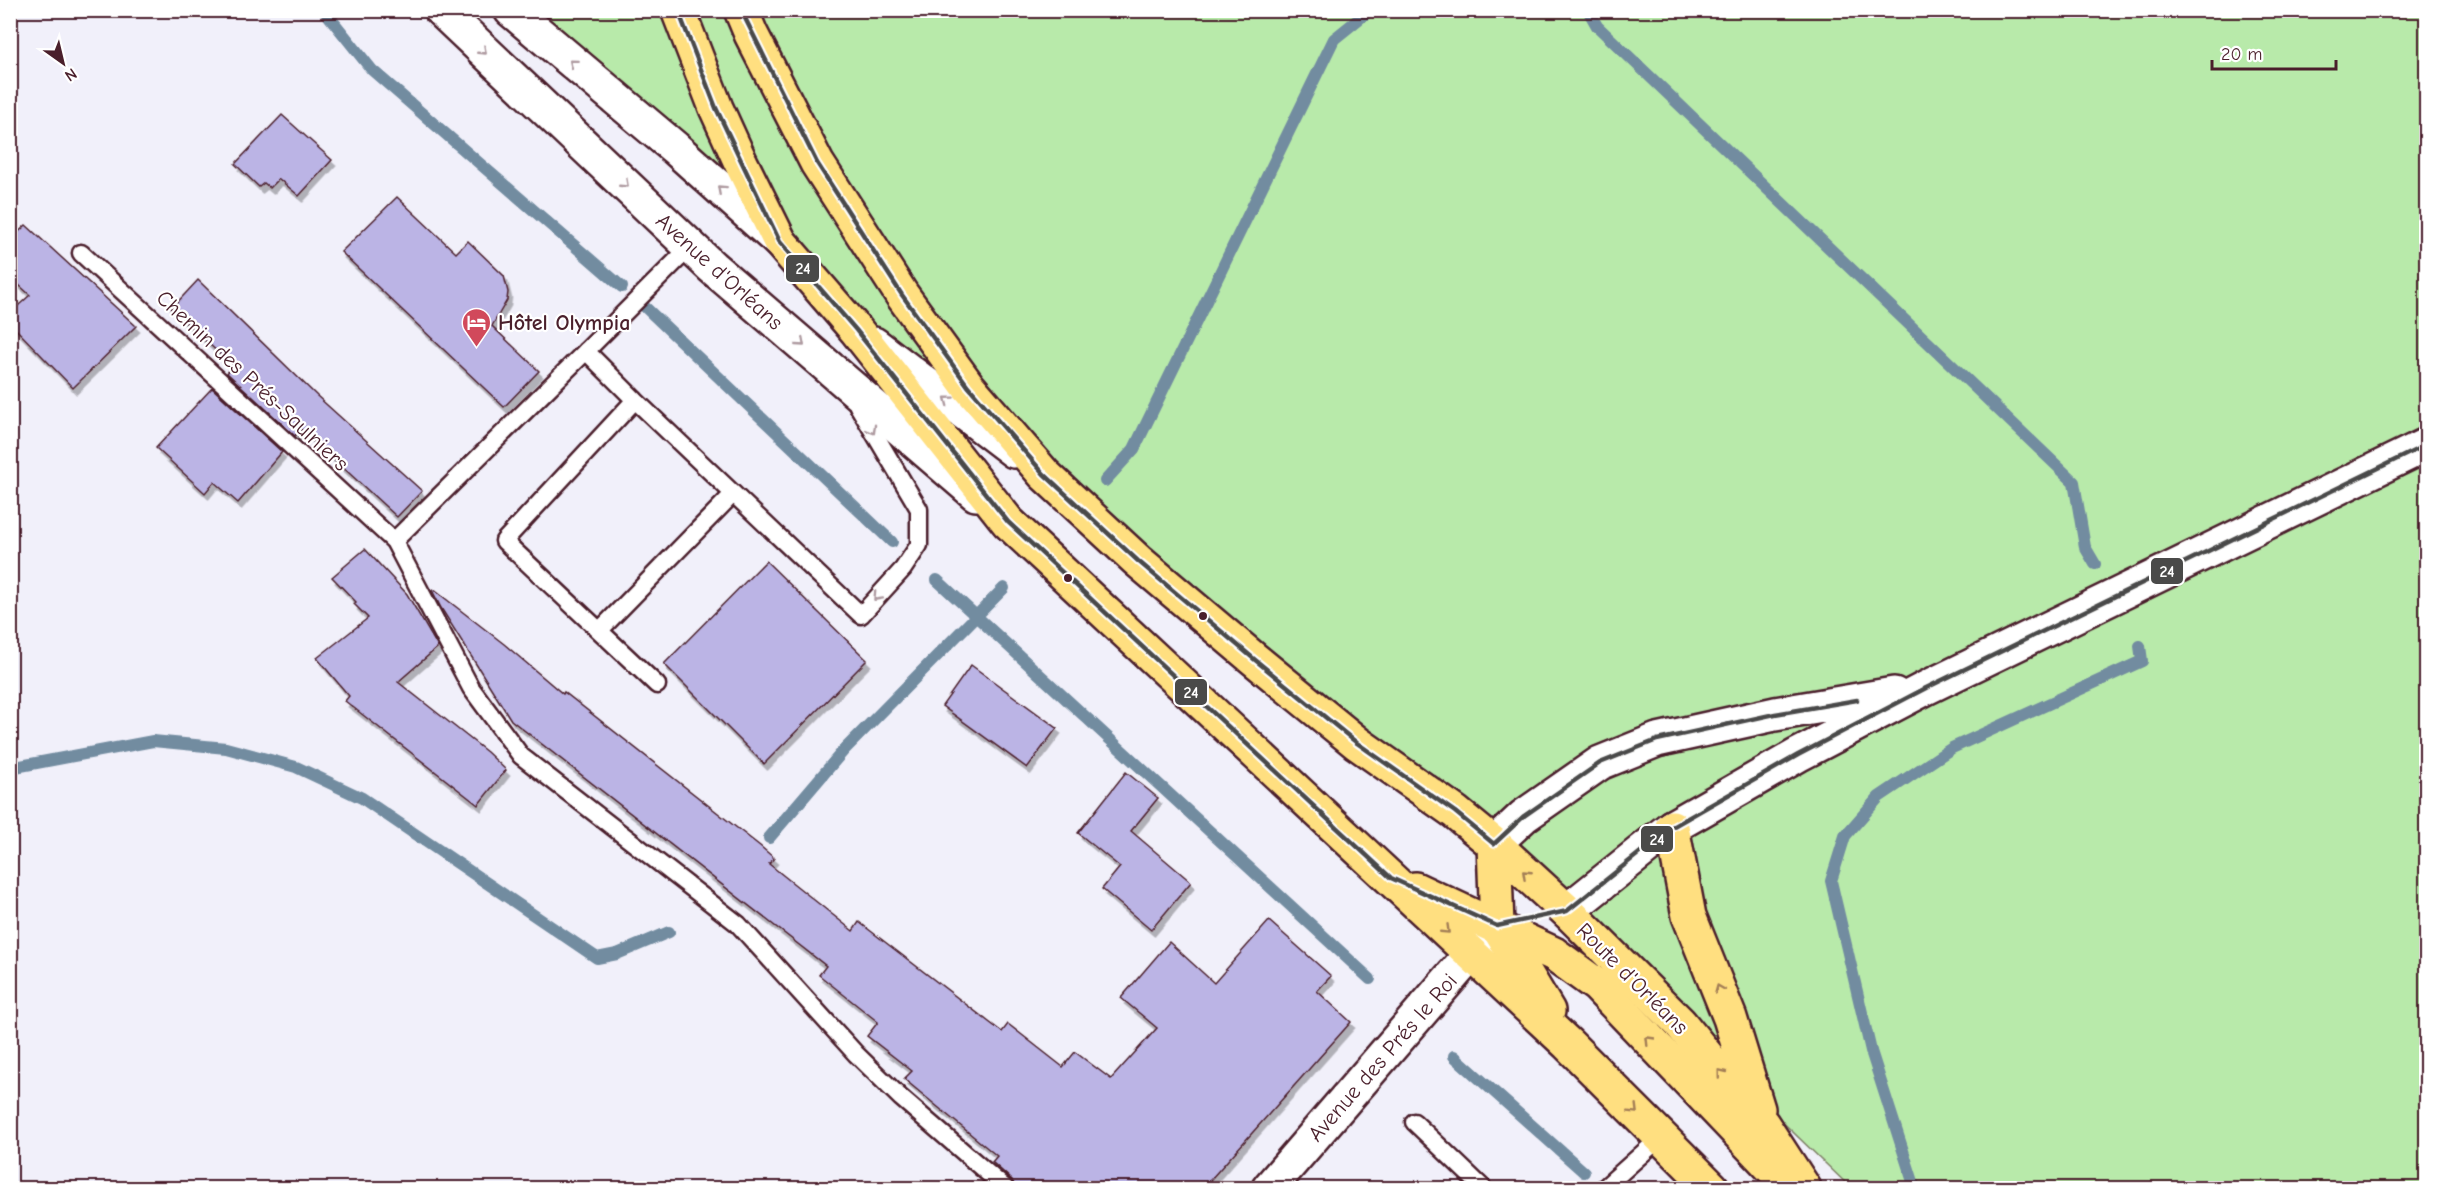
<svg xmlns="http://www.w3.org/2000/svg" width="2437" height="1199" font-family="'Comic Neue',sans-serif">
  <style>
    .green { fill: #b8eaaa; stroke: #81846a; stroke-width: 1.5 }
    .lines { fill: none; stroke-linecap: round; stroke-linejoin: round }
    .stream { stroke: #728ca0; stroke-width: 12 }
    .building { fill: #bbb4e5; stroke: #4a1f2b; stroke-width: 1.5; filter: url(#shadow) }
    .service-casing { stroke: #4a1f2b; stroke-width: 21 }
    .secondary-casing { stroke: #4a1f2b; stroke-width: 38 }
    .primary-casing { stroke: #4a1f2b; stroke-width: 38 }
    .service { stroke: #fff; stroke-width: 16 }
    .secondary { stroke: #fff; stroke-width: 33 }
    .primary { stroke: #ffdf80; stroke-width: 33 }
    .bus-1-casing { stroke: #fff; stroke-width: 9 }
    .bus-1 { stroke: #4a4a49; stroke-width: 4.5 }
    .oneway { stroke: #ae9aa0 }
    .oneway2 { stroke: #a47f56 }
    .bus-dot { fill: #4a1f2b; stroke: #fff; stroke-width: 2 }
    .labels { text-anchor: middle; stroke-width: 4.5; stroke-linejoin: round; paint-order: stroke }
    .street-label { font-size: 22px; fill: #4a1f2b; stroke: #fff }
    .poi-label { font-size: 22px; font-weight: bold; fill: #4a1f2b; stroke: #fff; text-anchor: start }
    .line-badge { stroke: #fff; stroke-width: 2 }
    .badge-label { font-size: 16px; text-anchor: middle; font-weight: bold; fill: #fff }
  </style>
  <defs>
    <filter id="shadow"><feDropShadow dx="3.5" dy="6" stdDeviation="0" flood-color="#0004"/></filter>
  </defs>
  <rect width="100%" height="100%" fill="#f1f0fa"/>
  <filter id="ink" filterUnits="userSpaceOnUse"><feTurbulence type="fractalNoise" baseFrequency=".0167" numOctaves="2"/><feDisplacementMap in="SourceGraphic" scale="12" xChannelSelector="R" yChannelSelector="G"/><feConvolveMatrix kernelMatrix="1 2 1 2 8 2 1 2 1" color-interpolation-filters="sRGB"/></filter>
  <g filter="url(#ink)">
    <path class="green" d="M 505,11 L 2426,11 L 2426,1188 L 1851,1188 L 1494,844 L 1357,743 Z"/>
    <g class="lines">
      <g class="stream">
        <path d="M 324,10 L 372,70 L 622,287"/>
        <path d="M 1588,10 L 1597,26 L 2074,482 L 2085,547 L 2095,564"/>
        <path d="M 646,308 L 892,542"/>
        <path d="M 1105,481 L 1134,449 L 1334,39 L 1370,10"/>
        <path d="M 937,580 L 1370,979"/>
        <path d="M 10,768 L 153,741 L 226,748 L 296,767 L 362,798 L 597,958 L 617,954 L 669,932"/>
        <path d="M 769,838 L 844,750 L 1004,588"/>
        <path d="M 1454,1056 L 1584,1172"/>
        <path d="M 1915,1188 L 1871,1051 L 1831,881 L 1845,836 L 1879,797 L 1952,748 L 2142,661 L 2140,646"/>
      </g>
    </g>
    <g class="building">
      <path d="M 282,115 L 332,160 L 299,196 L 279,179 L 270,188 L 264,183 L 259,187 L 235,164 Z"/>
      <path d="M 397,197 L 456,253 L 468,241 L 504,276 L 508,292 L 507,300 L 492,326 L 539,371 L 504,407 L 341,252 Z"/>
      <path d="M 26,225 L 136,326 L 73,388 L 10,323 L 10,313 L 30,295 L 10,277 L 10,240 Z"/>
      <path d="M 198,280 L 317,396 L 422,491 L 397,517 L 301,429 L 295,436 L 227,373 L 233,366 L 171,309 Z"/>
      <path d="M 212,388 L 282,452 L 238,503 L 214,482 L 205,493 L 156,448 Z"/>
      <path d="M 365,549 L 407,594 L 438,647 L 398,682 L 487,752 L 506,770 L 478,805 L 345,701 L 349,696 L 317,658 L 368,618 L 354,604 L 356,602 L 332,577 Z"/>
      <path d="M 766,561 L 867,660 L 764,764 L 664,664 Z"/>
      <path d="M 433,589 L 504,644 L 563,694 L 564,692 L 760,846 L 774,858 L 769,864 L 853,931 L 859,922 L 1002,1032 L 1008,1024 L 1063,1067 L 1075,1052 L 1111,1079 L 1157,1028 L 1121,998 L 1169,942 L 1214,983 L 1269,921 L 1331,976 L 1317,991 L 1351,1022 L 1203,1188 L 1015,1188 L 1012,1180 L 992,1162 L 997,1156 L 904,1079 L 912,1071 L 867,1036 L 878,1022 L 819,975 L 826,966 L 511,720 L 441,608 L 432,590 Z"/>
      <path d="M 971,665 L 1057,728 L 1027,768 L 942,706 Z"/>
      <path d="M 1126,772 L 1158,798 L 1131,831 L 1191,882 L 1151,930 L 1102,889 L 1120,867 L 1078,833 Z"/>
    </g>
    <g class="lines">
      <defs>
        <g id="service">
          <path d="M 691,246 L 586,351 L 635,400 L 861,615 L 903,569 L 919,545 L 919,509 L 858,406"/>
          <path d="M 81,253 L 394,541 L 471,688 L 521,756 L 738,924 L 856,1054 L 901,1098 L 1005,1188"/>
          <path d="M 635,400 L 504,541 L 657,685"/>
          <path d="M 394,541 L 586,351"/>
          <path d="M 600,630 L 733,494"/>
          <path d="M 1414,1122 L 1483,1188"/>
          <path d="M 1604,1188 L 1661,1137"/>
        </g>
        <g id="secondary">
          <path d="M 441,10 L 712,267 L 976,494"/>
          <path d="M 511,10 L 675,148 L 780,242"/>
          <path d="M 874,344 L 1014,451"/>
          <path d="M 1494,844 L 1524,816 L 1600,763 L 1657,740 L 1775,714 L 1894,694"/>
          <path d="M 1567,911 L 1672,827 L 1798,755 L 1926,688 L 2426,445"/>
          <path d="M 1269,1188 L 1471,954 L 1497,926"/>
        </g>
        <g id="primary">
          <path d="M 678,10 L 716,108 L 741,163 L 780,242 L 856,330 L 1008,522 L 1568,1044 L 1712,1188"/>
          <path d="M 741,10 L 751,34 L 817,163 L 902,295 L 968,386 L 1044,474 L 1138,561 L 1254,659 L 1357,743 L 1455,812 L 1494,844 L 1567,911 L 1680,1023 L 1763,1125 L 1804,1188"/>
          <path d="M 1672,827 L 1689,916 L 1730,1018 L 1758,1109"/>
          <path d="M 1494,844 L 1497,926 L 1548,1011"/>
          <path d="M 1415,889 L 1554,954 L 1598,986 L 1775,1171"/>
        </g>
      </defs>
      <use href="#service" class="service-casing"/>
      <use href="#secondary" class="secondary-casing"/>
      <use href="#primary" class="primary-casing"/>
      <use href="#service" class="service"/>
      <use href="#secondary" class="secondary"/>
      <use href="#primary" class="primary"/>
      <defs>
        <g id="bus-1">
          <path d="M 678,10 L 716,108 L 780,242 L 856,330 L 1008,522 L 1391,878 L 1497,926 L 1567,911 L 1672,827 L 1798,755 L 1926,688 L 2426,445"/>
          <path d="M 741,10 L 817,163 L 902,295 L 968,386 L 1044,474 L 1138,561 L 1254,659 L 1357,743 L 1455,812 L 1494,844"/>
          <path d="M 1494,844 L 1524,816 L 1600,763 L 1657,740 L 1775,714 L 1857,700"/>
        </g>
      </defs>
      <use href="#bus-1" class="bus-1-casing"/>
      <use href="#bus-1" class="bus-1"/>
    </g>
    <defs><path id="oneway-chevron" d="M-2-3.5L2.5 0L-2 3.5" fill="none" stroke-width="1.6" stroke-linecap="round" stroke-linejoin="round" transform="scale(1.5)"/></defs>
    <g class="oneway">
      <use href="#oneway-chevron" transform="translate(483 51) rotate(43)"/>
      <use href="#oneway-chevron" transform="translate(573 63) rotate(-140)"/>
      <use href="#oneway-chevron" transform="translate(625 184) rotate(43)"/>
      <use href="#oneway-chevron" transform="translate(721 189) rotate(-138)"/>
      <use href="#oneway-chevron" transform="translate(801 343) rotate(41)"/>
      <use href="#oneway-chevron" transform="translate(948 400) rotate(-143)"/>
      <use href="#oneway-chevron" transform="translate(872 430) rotate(60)"/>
      <use href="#oneway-chevron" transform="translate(877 597) rotate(133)"/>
    </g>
    <g class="oneway2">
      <use href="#oneway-chevron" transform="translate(1526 874) rotate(-137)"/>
      <use href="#oneway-chevron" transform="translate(1446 930) rotate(44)"/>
      <use href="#oneway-chevron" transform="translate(1719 989) rotate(-112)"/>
      <use href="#oneway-chevron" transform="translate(1649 1040) rotate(-134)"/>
      <use href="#oneway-chevron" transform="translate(1721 1073) rotate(-129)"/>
      <use href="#oneway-chevron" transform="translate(1634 1110) rotate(45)"/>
    </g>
  </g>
  <defs>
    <symbol id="hotel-pin" viewBox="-11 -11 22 30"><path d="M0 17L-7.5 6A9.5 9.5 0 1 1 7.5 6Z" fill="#d1495b" stroke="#fff"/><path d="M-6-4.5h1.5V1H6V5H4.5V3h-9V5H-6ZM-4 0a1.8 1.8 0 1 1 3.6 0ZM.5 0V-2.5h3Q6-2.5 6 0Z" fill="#fff"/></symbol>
  </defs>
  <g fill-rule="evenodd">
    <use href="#hotel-pin" x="460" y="306" width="33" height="45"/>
  </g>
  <g class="bus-dot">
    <circle cx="1068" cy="578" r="5"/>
    <circle cx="1203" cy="616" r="5"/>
  </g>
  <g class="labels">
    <g class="street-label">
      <text transform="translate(720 271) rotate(42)" y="8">Avenue d'Orléans</text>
      <text transform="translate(253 380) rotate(43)" y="8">Chemin des Prés-Saulniers</text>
      <text transform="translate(1633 978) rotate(45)" y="8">Route d'Orléans</text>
      <text transform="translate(1382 1057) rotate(-49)" y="8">Avenue des Prés le Roi</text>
    </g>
    <g class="poi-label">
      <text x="498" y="330">Hôtel Olympia</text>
    </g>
  </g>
  <g class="line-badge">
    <rect x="785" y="254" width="35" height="29" rx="6" fill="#4a4a49"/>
    <rect x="2150" y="557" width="34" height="28" rx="6" fill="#4a4a49"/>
    <rect x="1174" y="678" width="34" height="28" rx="6" fill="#4a4a49"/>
    <rect x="1640" y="825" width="34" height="28" rx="6" fill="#4a4a49"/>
  </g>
  <g class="badge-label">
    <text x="803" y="274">24</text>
    <text x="2167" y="577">24</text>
    <text x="1191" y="698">24</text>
    <text x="1657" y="845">24</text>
  </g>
  <rect width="2437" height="1199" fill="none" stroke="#fff" stroke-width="36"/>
  <rect x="18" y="18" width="2401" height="1163" fill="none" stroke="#4a1f2b" stroke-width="2" filter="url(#ink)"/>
  <g transform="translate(63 63) rotate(146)" stroke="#ffffff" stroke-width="4.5" paint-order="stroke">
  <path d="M0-4.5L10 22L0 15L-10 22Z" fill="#4a1f2b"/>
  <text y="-9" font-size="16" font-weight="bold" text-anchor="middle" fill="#4a1f2b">N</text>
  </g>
  <path d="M2212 60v9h124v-9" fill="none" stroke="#4a1f2b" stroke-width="3"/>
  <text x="2221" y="60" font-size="18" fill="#4a1f2b" stroke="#ffffff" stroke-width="4.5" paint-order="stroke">20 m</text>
</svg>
